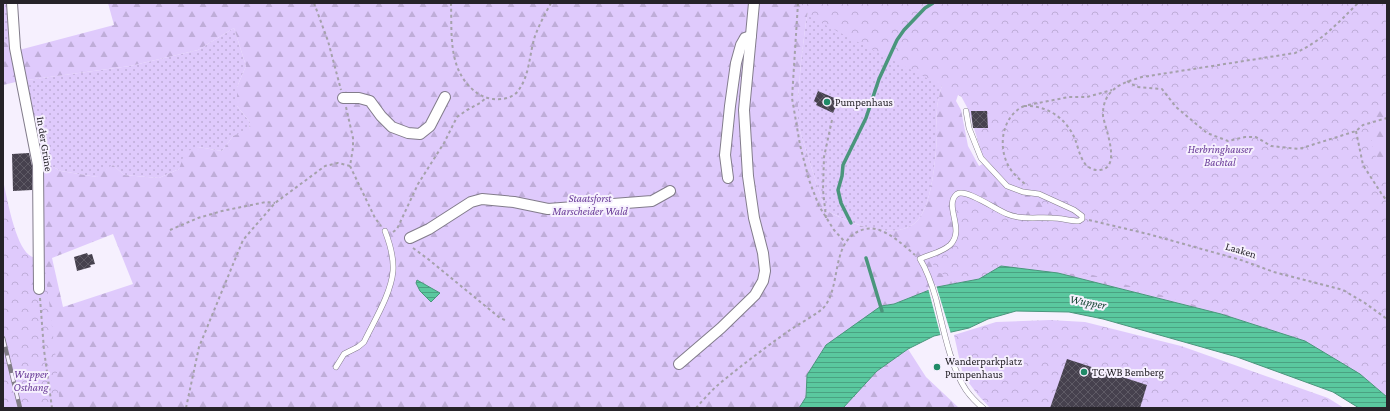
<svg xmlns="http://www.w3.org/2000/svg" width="1390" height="411" font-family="'Crimson Pro',serif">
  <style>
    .grass { fill: url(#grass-dots) }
    .forest { fill: url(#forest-firs); fill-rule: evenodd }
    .park { fill: url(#park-crowns) }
    .water { fill: url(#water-rules); stroke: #4a967c }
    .pier { fill: #f6f0fe }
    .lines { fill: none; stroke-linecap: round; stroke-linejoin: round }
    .stream { stroke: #4a967c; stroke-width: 3.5 }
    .building { fill: url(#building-cross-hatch) }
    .lane-casing { stroke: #827c8b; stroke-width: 6 }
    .street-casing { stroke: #827c8b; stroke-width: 12 }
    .path { stroke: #a5a1ab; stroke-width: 2; stroke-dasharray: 3 3; stroke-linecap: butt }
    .lane { stroke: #fff; stroke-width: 5 }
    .street { stroke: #fff; stroke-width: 10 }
    .rail-casing { stroke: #807c85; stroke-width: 4.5 }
    .rail { stroke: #f6f0fe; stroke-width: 3; stroke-dasharray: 9; stroke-linecap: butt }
    .poi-dot { fill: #208a67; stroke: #f6f0fe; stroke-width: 1.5 }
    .labels { text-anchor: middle; stroke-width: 4; stroke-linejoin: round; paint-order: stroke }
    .poi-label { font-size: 11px; fill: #262329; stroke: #f6f0fe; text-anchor: start }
    .street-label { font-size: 11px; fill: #262329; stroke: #f6f0fe }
    .park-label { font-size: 11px; font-style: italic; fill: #693b98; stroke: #f6f0fe }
    .water-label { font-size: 12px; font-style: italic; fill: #1c4a39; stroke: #f6f0fe }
  </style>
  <defs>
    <pattern id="grass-dots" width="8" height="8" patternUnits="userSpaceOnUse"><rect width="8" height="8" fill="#dfcafc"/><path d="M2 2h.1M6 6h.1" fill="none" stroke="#bfadd8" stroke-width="1.8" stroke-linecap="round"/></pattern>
    <pattern id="forest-firs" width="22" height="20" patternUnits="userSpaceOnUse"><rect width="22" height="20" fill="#dfcafc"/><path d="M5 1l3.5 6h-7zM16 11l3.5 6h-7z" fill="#bfadd8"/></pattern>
    <pattern id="park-crowns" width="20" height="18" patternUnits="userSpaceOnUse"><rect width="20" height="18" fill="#dfcafc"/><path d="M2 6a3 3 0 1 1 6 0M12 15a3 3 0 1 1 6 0" fill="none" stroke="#bfadd8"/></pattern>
    <pattern id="water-rules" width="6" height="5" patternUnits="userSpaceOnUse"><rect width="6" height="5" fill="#5ac89f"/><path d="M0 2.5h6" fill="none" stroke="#4aa282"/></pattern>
    <pattern id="building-cross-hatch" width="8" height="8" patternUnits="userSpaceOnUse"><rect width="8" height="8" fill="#46414e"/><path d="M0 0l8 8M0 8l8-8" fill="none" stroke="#5e5a65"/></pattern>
  </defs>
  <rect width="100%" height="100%" fill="#f6f0fe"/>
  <g class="grass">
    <path d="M 3,3 L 15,3 L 18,50 L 3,41 Z"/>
    <path d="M 810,3 L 943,81 C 941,89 938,99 937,108 C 936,117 937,126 937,135 C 936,156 932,210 915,223 C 891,242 849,222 825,210 L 798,125 L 798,98 L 801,62 L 806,21 Z"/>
    <path d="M 234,28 L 246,66 L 237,87 L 237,106 L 250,122 L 249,130 L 233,136 L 222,151 L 198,147 L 179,169 L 159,178 L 124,175 L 113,165 L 97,177 L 61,171 L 47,164 L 38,164 L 20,81 L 130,66 L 198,50 Z"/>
  </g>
  <g class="forest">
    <path d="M 108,3 L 810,3 L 806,21 L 801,62 L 798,98 L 798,125 L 825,210 C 848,222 891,242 915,223 C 932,210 936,156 937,135 C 937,126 936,117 937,108 C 938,99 941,89 943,81 L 1387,3 L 1387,397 L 1360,374 L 1221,314 L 1058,273 L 1001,266 L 979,279 L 937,287 L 894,304 L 880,306 L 807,375 L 806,398 L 799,408 L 3,408 L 3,297 L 38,292 L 38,164 L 47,164 L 61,171 L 97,177 L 100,172 L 113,165 L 124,175 L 159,178 L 179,169 L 185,152 L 198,147 L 222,151 L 233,136 L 249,129 L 250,122 L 237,106 L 237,87 L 246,66 L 234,28 L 198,50 L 130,66 L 20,81 L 3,85 L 3,41 L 19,50 L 114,25 ZM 958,95 L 968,100 L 1000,154 L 979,166 L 968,146 L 961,110 L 956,101 ZM 113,234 L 133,284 L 63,307 L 52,258 Z"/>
    <path d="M 908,349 L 926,377 L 959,408 L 843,408 L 877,371 Z"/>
  </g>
  <g class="park">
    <path d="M 801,3 L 1387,3 L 1387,91 L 1372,122 L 1372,148 L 1387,180 L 1387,393 L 1377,386 L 1264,328 L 1232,316 L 1093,275 L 1058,273 L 1001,266 L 979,279 L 956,284 L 943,274 L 936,272 L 932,261 C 941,254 959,240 959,227 C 959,217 955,206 953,196 L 961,193 L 1015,217 L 1068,219 L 1069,216 L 1050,208 L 1004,181 L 982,154 L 968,109 L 961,96 L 810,17 Z"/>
    <path d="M 3,180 C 7,198 15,244 29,255 C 33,258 39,259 44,260 L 56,360 L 60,408 L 3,408 Z"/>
    <path d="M 1050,320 L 1085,322 L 1181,346 L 1328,398 L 1344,408 L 990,408 L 978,395 L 963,375 L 954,335 L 996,322 Z"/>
  </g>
  <g class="water">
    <path d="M 1001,266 L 1058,273 L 1221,314 L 1305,341 L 1360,374 L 1387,397 L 1387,408 L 1359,408 L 1333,392 L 1237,357 L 1103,319 L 1069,312 L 1016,311 L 988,319 L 969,328 L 934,336 L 908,349 L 877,371 L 843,408 L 799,408 L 806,397 L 807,375 L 826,345 L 881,306 L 894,304 L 937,287 L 979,279 Z"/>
    <path d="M 417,280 L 440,293 L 431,302 L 420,291 L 416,283 Z"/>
  </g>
  <path class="pier" d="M 936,285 L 951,334 L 941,337 L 928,288 Z"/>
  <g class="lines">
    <g class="stream">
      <path d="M 851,223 L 841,203 L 838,190 L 842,176 L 843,165 L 866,118 L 879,79 L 897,40 L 904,30 L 925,8 L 933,3"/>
      <path d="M 866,258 L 882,311"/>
    </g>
  </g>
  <g class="building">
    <path d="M 818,91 L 839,100 L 833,113 L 816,105 L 817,103 L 814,101 Z"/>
    <path d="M 971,111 L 987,111 L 988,128 L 973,128 Z"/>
    <path d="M 29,153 L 32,166 L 32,190 L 13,191 L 12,154 Z"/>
    <path d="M 87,253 L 88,255 L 92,254 L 95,264 L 90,265 L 91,267 L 77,271 L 74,257 Z"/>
    <path d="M 1067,359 L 1147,385 L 1140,408 L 1050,408 Z"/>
  </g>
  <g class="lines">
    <defs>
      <g id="lane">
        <path d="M 966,111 L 969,128 L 981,158 L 1007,186 L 1023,192 L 1039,194 L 1074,210 L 1082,216 L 1082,219 L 1079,221 C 1070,221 1061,218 1052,218 C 1037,217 1021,220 1007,214 C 996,210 966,188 957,194 C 943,205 966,230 950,245 C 941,253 930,254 920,259 C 928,272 932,285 936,299 C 943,327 950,366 966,390 C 971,397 977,403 983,408"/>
        <path d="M 336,367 L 344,354 L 358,347 L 364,342 C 374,321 391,294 393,271 C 394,257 390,244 385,231"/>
      </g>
      <g id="street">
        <path d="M 12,3 L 15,48 L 38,165 L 39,289"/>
        <path d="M 343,98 L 359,98 L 370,101 L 381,116 L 392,127 L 408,133 L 420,134 L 430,126 L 445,97"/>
        <path d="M 728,178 L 725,155 L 730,106 L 736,63 L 741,45 L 745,38 L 751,36"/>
        <path d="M 410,238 L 429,229 L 471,202 L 482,199 L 514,202 L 548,209 L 652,201 L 670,191"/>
        <path d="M 679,364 L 721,328 L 755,295 L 763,281 L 765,271 L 763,253 L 754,218 L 748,176 L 744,110 L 754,3"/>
      </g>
    </defs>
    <use href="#lane" class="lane-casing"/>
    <use href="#street" class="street-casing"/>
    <g class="path">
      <path d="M 314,3 L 328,41 L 341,90"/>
      <path d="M 451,3 C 452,31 448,65 470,87 C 477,94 484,98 493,99 C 502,100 513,98 518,91 C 530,75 529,55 535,36 C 539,25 545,14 551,3"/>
      <path d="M 798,3 L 792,98 L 800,145 L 809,180 L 819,206 L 834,230 L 845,242"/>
      <path d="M 1127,81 L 1137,87 L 1162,89 L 1176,107 L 1207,133 L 1228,141 L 1245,137 L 1256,137 L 1271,146 L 1299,149 L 1356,131 L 1363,125 L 1387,118"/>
      <path d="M 1028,105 L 1069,97 L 1087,97 L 1112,90"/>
      <path d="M 1024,106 C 1047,105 1066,118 1075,139 C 1078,147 1080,158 1086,165 C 1089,168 1095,171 1100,170 C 1122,168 1105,128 1103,116 C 1102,90 1121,83 1142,77 L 1295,53 C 1322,41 1337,24 1358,3"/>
      <path d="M 1024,106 C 1003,116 998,143 1007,163 C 1011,172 1018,178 1025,184"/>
      <path d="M 346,107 L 353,138 L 353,148 L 350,166 L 375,218 L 381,226"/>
      <path d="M 1356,131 L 1363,165 L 1381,193 L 1387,201"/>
      <path d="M 826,218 L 823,190 L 824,157 L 832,120"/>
      <path d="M 1089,220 L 1148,234 L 1241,260 L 1274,272 L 1343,290 L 1365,303 L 1387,319"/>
      <path d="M 170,230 L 198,218 L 222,211 L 266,202 L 275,203"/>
      <path d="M 393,232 L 397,229 L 418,184 L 444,143 L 457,117 L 467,110 L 480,103 L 486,98"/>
      <path d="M 413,248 L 428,259 L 500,318 L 505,320"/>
      <path d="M 40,298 L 44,350 L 52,408"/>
      <path d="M 186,408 L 199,347 L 243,240 L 275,203 L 325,166 L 338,163 L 350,166"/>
      <path d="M 696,408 C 703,400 711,391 719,384 C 742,365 766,347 790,330 C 797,325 821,312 825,306 C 842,283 830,238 865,229 C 883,225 902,244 915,255"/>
    </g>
    <use href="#lane" class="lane"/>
    <use href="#street" class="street"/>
    <defs>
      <path id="rail" d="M 3,338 L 20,408"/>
    </defs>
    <use href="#rail" class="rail-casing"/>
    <use href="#rail" class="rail"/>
  </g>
  <g class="poi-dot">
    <circle cx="827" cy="102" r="4"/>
    <circle cx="937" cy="367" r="4"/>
    <circle cx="1084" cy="372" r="4"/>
  </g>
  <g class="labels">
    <g class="poi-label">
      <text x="835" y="106">Pumpenhaus</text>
      <text x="945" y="365">Wanderparkplatz<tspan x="945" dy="13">Pumpenhaus</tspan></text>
      <text x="1092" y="376">TC WB Bemberg</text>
    </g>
    <g class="street-label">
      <text transform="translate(45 144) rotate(81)" y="4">In der Grüne</text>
      <text transform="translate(1241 250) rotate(17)" y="4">Laaken</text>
    </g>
    <g class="park-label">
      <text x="1220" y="153">Herbringhauser<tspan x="1220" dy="13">Bachtal</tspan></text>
      <text x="590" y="202">Staatsforst<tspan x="590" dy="13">Marscheider Wald</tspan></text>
      <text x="31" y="378">Wupper<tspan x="31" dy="13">Osthang</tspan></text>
    </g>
    <g class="water-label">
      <text transform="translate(1088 302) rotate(10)" y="4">Wupper</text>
    </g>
  </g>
  <rect width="1390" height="411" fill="none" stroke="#262329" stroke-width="8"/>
</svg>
